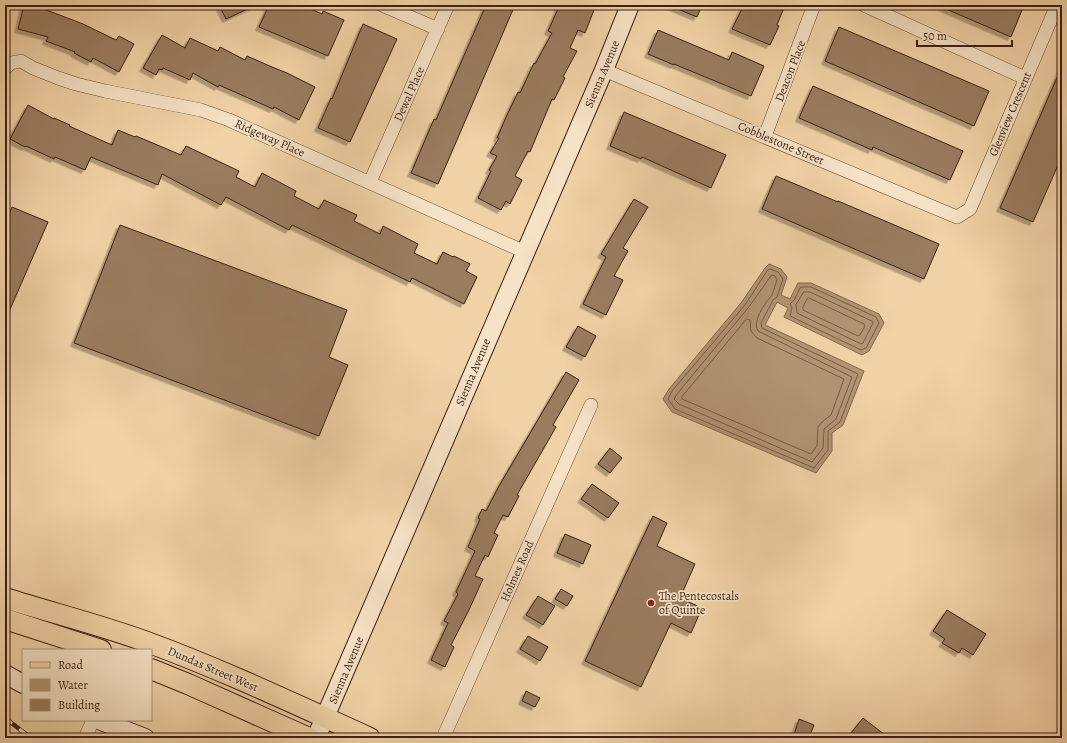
<svg xmlns="http://www.w3.org/2000/svg" width="1067" height="743" font-family="Alegreya,serif">
  <style>
    .water { fill: #b39574; stroke: #83664d }
    .lines { fill: none; stroke-linecap: round; stroke-linejoin: round }
    .shore { stroke: #785a44; stroke-width: 1 }
    .building { fill: #9a7c5f; stroke: #3c1f13; filter: url(#shadow) }
    .street-casing { stroke: #694c38; stroke-width: 14 }
    .secondary-casing { stroke: #3c1f13; stroke-width: 20 }
    .primary-casing { stroke: #3c1f13; stroke-width: 22 }
    .street { stroke: #f6e2c5; stroke-width: 13 }
    .secondary { stroke: #f6e2c5; stroke-width: 18 }
    .primary { stroke: #f1d2a6; stroke-width: 20 }
    .rail-casing { stroke: #3c1f13; stroke-width: 4.5 }
    .rail { stroke: #f6e2c5; stroke-width: 3; stroke-dasharray: 9; stroke-linecap: butt }
    .poi-dot { fill: #8f2418; stroke: #f6e2c5; stroke-width: 1.5 }
    .labels { text-anchor: middle; stroke-width: 3.5; stroke-linejoin: round; paint-order: stroke }
    .street-label { font-size: 12px; fill: #3c1f13; stroke: #f6e2c5 }
    .poi-label { font-size: 12px; fill: #3c1f13; stroke: #f6e2c5; text-anchor: start }
  </style>
  <defs>
    <filter id="shadow"><feDropShadow dx="-3.5" dy="3.5" stdDeviation="0" flood-color="#0004"/></filter>
  </defs>
  <rect width="100%" height="100%" fill="#f1d2a6"/>
  <filter id="stains"><feTurbulence type="fractalNoise" baseFrequency=".005" numOctaves="4"/><feColorMatrix values="0 0 0 0 .2 0 0 0 0 .09 0 0 0 0 .02 0 0 0 .5 -.17"/></filter>
  <radialGradient id="worn" r=".72"><stop offset=".6" stop-color="#630" stop-opacity="0"/><stop offset="1" stop-color="#630" stop-opacity=".3"/></radialGradient>
  <path class="water" d="M 769,264 L 781,269 L 787,277 L 781,295 L 790,299 L 798,283 L 811,283 L 879,314 L 884,323 L 869,351 L 862,355 L 784,317 L 788,308 L 777,302 L 765,325 L 864,371 L 843,425 L 832,433 L 832,451 L 816,473 L 672,412 L 663,399 L 669,389 L 741,303 L 765,268 Z"/>
  <g class="lines">
    <g class="shore">
      <path d="M 770,269 L 778,272 L 783,279 L 777,297 L 773,300 L 761,323 L 762,328 L 858,374 L 840,422 L 828,431 L 828,450 L 814,468 L 675,409 L 668,399 L 672,391 L 745,305 L 767,271 Z"/>
      <path d="M 772,275 L 775,276 L 777,280 C 775,284 774,291 772,295 C 765,303 752,321 758,331 L 852,377 L 836,419 L 824,429 L 823,448 L 812,462 L 679,404 L 674,399 L 677,394 L 748,308 Z"/>
      <path d="M 801,287 L 811,287 L 876,317 L 879,323 L 866,348 L 861,350 L 790,316 L 792,308 L 790,304 L 794,300 Z"/>
      <path d="M 804,292 L 810,292 L 872,321 L 873,323 L 863,343 L 861,344 L 797,313 L 796,305 Z"/>
      <path d="M 809,298 L 864,324 L 865,326 L 860,335 L 858,336 L 803,310 L 803,307 L 807,299 Z"/>
      <path d="M 747,319 L 750,320 L 751,331 L 757,338 L 844,379 L 831,415 L 822,422 L 818,427 L 817,446 L 811,454 L 682,399 L 682,397 Z"/>
    </g>
  </g>
  <g class="building">
    <path d="M 24,5 L 45,5 L 44,9 L 83,24 L 116,40 L 119,36 L 134,44 L 119,72 L 93,58 L 91,62 L 74,53 L 75,52 L 46,41 L 48,37 L 18,29 Z"/>
    <path d="M 219,5 L 256,5 L 226,19 Z"/>
    <path d="M 269,5 L 302,5 L 322,14 L 323,11 L 344,20 L 328,56 L 259,27 Z"/>
    <path d="M 486,5 L 515,5 L 438,184 L 411,173 L 434,119 L 436,120 Z"/>
    <path d="M 558,5 L 596,5 L 585,33 L 578,30 L 570,48 L 577,51 L 563,77 L 565,78 L 554,100 L 552,99 L 530,152 L 528,151 L 515,176 L 522,180 L 510,204 L 506,201 L 501,210 L 478,198 L 491,171 L 489,170 L 497,156 L 490,153 L 499,138 L 497,138 L 507,115 L 518,92 L 520,93 L 534,63 L 535,64 L 552,33 L 548,31 L 558,9 Z"/>
    <path d="M 668,5 L 702,5 L 697,17 Z"/>
    <path d="M 744,5 L 785,5 L 777,25 L 779,26 L 770,45 L 732,29 Z"/>
    <path d="M 937,5 L 1024,5 L 1011,37 Z"/>
    <path d="M 363,24 L 397,39 L 350,142 L 318,128 L 331,98 L 332,99 Z"/>
    <path d="M 839,27 L 989,91 L 974,126 L 825,61 Z"/>
    <path d="M 658,30 L 729,60 L 732,52 L 764,66 L 751,96 L 674,64 L 674,65 L 648,54 Z"/>
    <path d="M 162,35 L 185,48 L 190,38 L 218,51 L 220,47 L 245,60 L 247,56 L 272,67 L 287,73 L 315,87 L 299,120 L 274,107 L 273,109 L 219,85 L 218,87 L 193,73 L 190,80 L 163,68 L 162,70 L 159,69 L 156,75 L 143,68 Z"/>
    <path d="M 1062,66 L 1062,156 L 1033,222 L 1000,208 Z"/>
    <path d="M 813,86 L 963,151 L 950,180 L 873,147 L 872,150 L 799,118 Z"/>
    <path d="M 28,105 L 54,119 L 54,118 L 70,125 L 69,126 L 112,145 L 118,130 L 135,137 L 136,136 L 181,155 L 186,146 L 239,171 L 236,177 L 255,187 L 262,173 L 296,191 L 294,196 L 319,209 L 324,200 L 357,215 L 354,221 L 380,234 L 383,226 L 418,244 L 414,253 L 437,264 L 443,252 L 453,257 L 454,256 L 470,264 L 466,271 L 477,277 L 464,304 L 412,278 L 410,282 L 292,225 L 289,230 L 226,197 L 221,205 L 162,174 L 158,185 L 91,157 L 85,170 L 55,157 L 54,159 L 26,146 L 25,147 L 10,139 Z"/>
    <path d="M 624,112 L 726,155 L 711,188 L 642,157 L 641,159 L 610,146 Z"/>
    <path d="M 776,176 L 838,202 L 838,201 L 939,244 L 924,279 L 762,209 Z"/>
    <path d="M 634,199 L 648,207 L 623,248 L 628,251 L 614,276 L 623,280 L 606,315 L 583,304 L 606,257 L 601,254 Z"/>
    <path d="M 12,207 L 48,222 L 5,321 L 5,224 Z"/>
    <path d="M 120,225 L 347,310 L 329,357 L 348,365 L 319,436 L 74,343 Z"/>
    <path d="M 578,326 L 596,336 L 585,357 L 566,347 Z"/>
    <path d="M 566,372 L 579,380 L 553,425 L 556,427 L 517,495 L 519,496 L 508,517 L 503,515 L 494,533 L 498,535 L 488,557 L 485,555 L 475,576 L 483,579 L 468,612 L 451,645 L 454,647 L 445,667 L 431,660 L 448,623 L 444,621 L 458,594 L 456,592 L 475,551 L 468,547 L 480,519 L 478,518 L 482,509 L 486,511 L 499,486 Z"/>
    <path d="M 610,448 L 622,458 L 610,473 L 598,464 Z"/>
    <path d="M 592,484 L 619,503 L 608,518 L 581,499 Z"/>
    <path d="M 653,516 L 667,523 L 657,546 L 695,564 L 680,598 L 702,608 L 691,633 L 671,623 L 641,687 L 585,661 Z"/>
    <path d="M 565,534 L 591,545 L 583,564 L 557,553 Z"/>
    <path d="M 561,589 L 573,596 L 567,606 L 555,599 Z"/>
    <path d="M 538,596 L 555,606 L 543,625 L 526,615 Z"/>
    <path d="M 947,610 L 986,634 L 973,655 L 962,648 L 959,653 L 942,643 L 945,639 L 933,631 Z"/>
    <path d="M 528,636 L 548,647 L 540,661 L 520,649 Z"/>
    <path d="M 526,691 L 540,698 L 535,707 L 522,701 Z"/>
    <path d="M 863,718 L 889,738 L 847,738 Z"/>
    <path d="M 799,719 L 814,725 L 809,738 L 793,738 Z"/>
  </g>
  <g class="lines">
    <defs>
      <g id="street">
        <path d="M 382,5 L 438,29"/>
        <path d="M 864,5 L 1025,78"/>
        <path d="M 5,68 L 11,63 L 21,61 L 33,68 L 58,78 L 76,84 L 105,91 L 201,110 L 229,120 L 525,252"/>
        <path d="M 604,70 L 957,217 L 970,209 L 1057,5"/>
        <path d="M 765,136 L 814,5"/>
        <path d="M 370,182 L 448,5"/>
        <path d="M 85,738 L 93,720"/>
        <path d="M 443,738 L 591,405"/>
      </g>
      <g id="secondary">
        <path d="M 5,674 L 23,684"/>
        <path d="M 99,720 L 145,738"/>
        <path d="M 316,738 L 604,70 L 630,5"/>
      </g>
      <g id="primary">
        <path d="M 5,598 C 52,613 101,625 147,642 C 223,670 297,705 370,738"/>
        <path d="M 5,619 L 101,650"/>
        <path d="M 151,669 L 188,684 L 309,738"/>
      </g>
    </defs>
    <use href="#street" class="street-casing"/>
    <use href="#secondary" class="secondary-casing"/>
    <use href="#primary" class="primary-casing"/>
    <use href="#street" class="street"/>
    <use href="#secondary" class="secondary"/>
    <use href="#primary" class="primary"/>
    <defs>
      <path id="rail" d="M 5,718 L 31,738"/>
    </defs>
    <use href="#rail" class="rail-casing"/>
    <use href="#rail" class="rail"/>
  </g>
  <circle class="poi-dot" cx="651" cy="603" r="4"/>
  <g class="labels">
    <g class="street-label">
      <text transform="translate(790 71) rotate(-69)" y="4">Deacon Place</text>
      <text transform="translate(602 74) rotate(-67)" y="4">Sienna Avenue</text>
      <text transform="translate(409 94) rotate(-66)" y="4">Dewal Place</text>
      <text transform="translate(1010 114) rotate(-67)" y="4">Glenview Crescent</text>
      <text transform="translate(270 138) rotate(24)" y="4">Ridgeway Place</text>
      <text transform="translate(781 143) rotate(23)" y="4">Cobblestone Street</text>
      <text transform="translate(473 372) rotate(-67)" y="4">Sienna Avenue</text>
      <text transform="translate(517 571) rotate(-66)" y="4">Holmes Road</text>
      <text transform="translate(213 669) rotate(23)" y="4">Dundas Street West</text>
      <text transform="translate(346 670) rotate(-67)" y="4">Sienna Avenue</text>
    </g>
    <g class="poi-label">
      <text x="659" y="600">The Pentecostals<tspan x="659" dy="14">of Quinte</tspan></text>
    </g>
  </g>
  <rect width="1067" height="743" fill="none" stroke="#f1d2a6" stroke-width="20"/>
  <rect x="6" y="6" width="1055" height="731" fill="none" stroke="#3c1f13" stroke-width="2"/>
  <rect x="10" y="10" width="1047" height="723" fill="none" stroke="#3c1f13"/>
  <rect x="22" y="649" width="130" height="72" fill="#f6e2c5" stroke="#ac947e"/>
  <rect x="30" y="662" width="20" height="6" fill="#f1d2a6" stroke="#ac947e"/>
  <text x="58" y="669" font-size="12" fill="#3c1f13">Road</text>
  <rect x="30" y="679" width="20" height="12" fill="#b39574" stroke="#ac947e"/>
  <text x="58" y="689" font-size="12" fill="#3c1f13">Water</text>
  <rect x="30" y="699" width="20" height="12" fill="#9a7c5f" stroke="#ac947e"/>
  <text x="58" y="709" font-size="12" fill="#3c1f13">Building</text>
  <path d="M917 40v6h95v-6" fill="none" stroke="#3c1f13" stroke-width="2"/>
  <text x="923" y="40" font-size="12" fill="#3c1f13" stroke="#f6e2c5" stroke-width="3" paint-order="stroke">50 m</text>
  <rect width="100%" height="100%" filter="url(#stains)"/>
  <rect width="100%" height="100%" fill="url(#worn)"/>
</svg>
